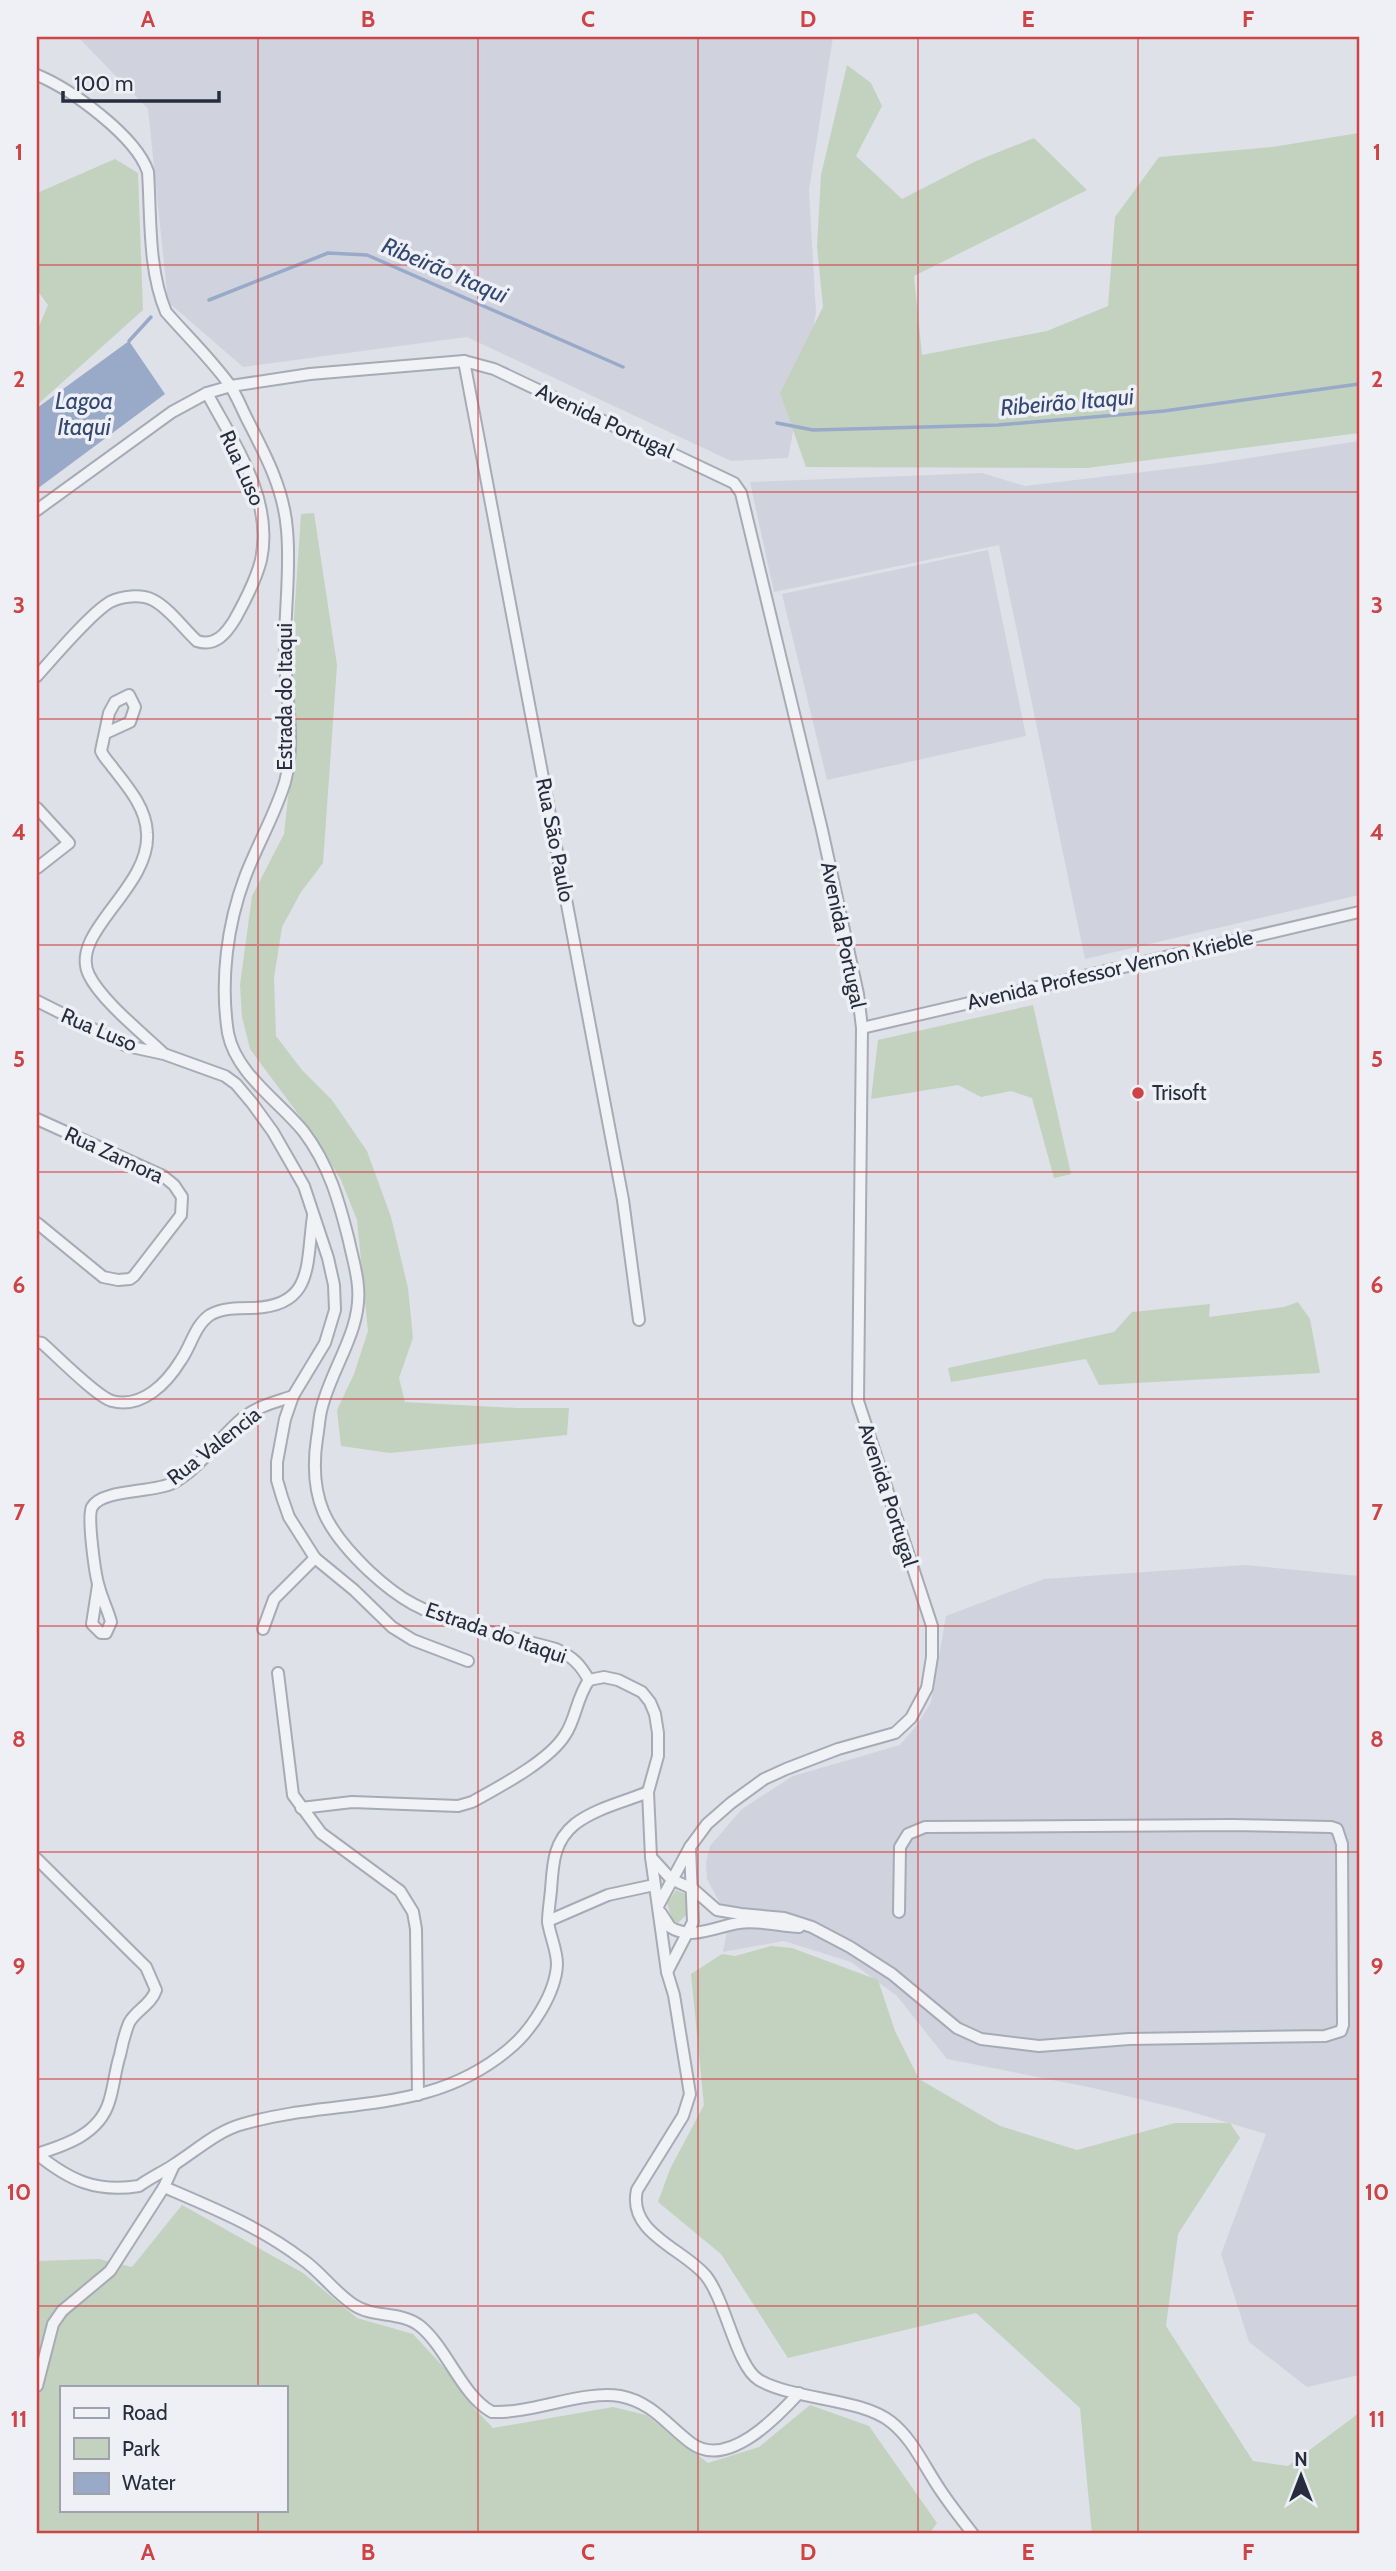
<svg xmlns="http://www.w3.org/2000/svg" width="1396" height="2571" font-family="Cabin,sans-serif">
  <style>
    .built { fill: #d0d3dd }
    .green { fill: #c2d2bf; fill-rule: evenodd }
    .water { fill: #99aac8 }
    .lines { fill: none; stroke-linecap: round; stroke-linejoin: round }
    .stream { stroke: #99aac8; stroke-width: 3.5 }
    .minor-casing { stroke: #a7abb5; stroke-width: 14 }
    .minor { stroke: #f1f2f6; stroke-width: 10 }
    .grid { fill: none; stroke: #cd4346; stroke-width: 2; stroke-opacity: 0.55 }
    .poi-dot { fill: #cd4346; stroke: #eef0f5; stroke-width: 2.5 }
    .labels { text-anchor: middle; stroke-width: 7; stroke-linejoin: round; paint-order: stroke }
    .street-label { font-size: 21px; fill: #272d3e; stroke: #eef0f5 }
    .poi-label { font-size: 21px; fill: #272d3e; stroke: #eef0f5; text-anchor: start }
    .water-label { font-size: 23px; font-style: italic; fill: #324772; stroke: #eef0f5 }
    .neatline { fill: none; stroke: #cd4346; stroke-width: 2.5 }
    .grid-label { font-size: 23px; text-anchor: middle; font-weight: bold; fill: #cd4346 }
  </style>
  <rect width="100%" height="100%" fill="#dee1e8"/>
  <g class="built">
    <path d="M 78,37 L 833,37 L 809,190 L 816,313 L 788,458 L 731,461 L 467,337 L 243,367 L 168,302 L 148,109 Z"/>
    <path d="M 1359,441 L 1359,895 L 1085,959 L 999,545 L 774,592 L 750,482 L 982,473 L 1025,486 L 1210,464 Z"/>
    <path d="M 988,550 L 1026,736 L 827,780 L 782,594 Z"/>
    <path d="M 1245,1565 L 1359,1576 L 1359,2375 L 1307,2387 L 1249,2342 L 1221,2254 L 1266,2134 L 1185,2110 L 1093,2088 L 947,2059 L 897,1996 L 851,1962 L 784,1941 L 723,1952 L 729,1920 L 707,1879 L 706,1862 L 710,1846 L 742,1809 L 793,1776 L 900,1745 L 917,1725 L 931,1702 L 946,1616 L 1044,1579 Z"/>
  </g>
  <g class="green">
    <path d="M 847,65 L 871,83 L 882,106 L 856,156 L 902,199 L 976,161 L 1034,138 L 1087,190 L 914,276 L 922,355 L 1047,331 L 1108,306 L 1115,217 L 1159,157 L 1272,147 L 1359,133 L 1359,433 L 1087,468 L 806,467 L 780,393 L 823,307 L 817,247 L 821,175 Z"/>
    <path d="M 115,159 L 138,173 L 143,310 L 37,405 L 37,331 L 48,305 L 37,290 L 37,193 Z"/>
    <path d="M 314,513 L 337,665 L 323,863 L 301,892 L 282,927 L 274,978 L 276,1036 L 302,1070 L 332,1100 L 367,1151 L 391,1217 L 408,1288 L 413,1338 L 399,1378 L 405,1402 L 517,1408 L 569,1408 L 567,1435 L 390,1453 L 341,1446 L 337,1410 L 354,1374 L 368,1331 L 357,1220 L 341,1180 L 316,1138 L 250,1049 L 242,1017 L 240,985 L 252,896 L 284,834 L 294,744 L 292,649 L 301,514 Z"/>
    <path d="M 1033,1005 L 1071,1174 L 1054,1178 L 1032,1098 L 1011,1091 L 981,1097 L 958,1085 L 871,1099 L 878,1040 Z"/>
    <path d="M 1298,1302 L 1310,1319 L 1320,1373 L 1099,1385 L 1086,1359 L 951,1382 L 948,1368 L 1114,1332 L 1132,1312 L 1210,1304 L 1209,1317 L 1284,1307 Z"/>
    <path d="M 676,1890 L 687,1895 L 688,1913 L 678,1923 L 672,1920 L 667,1903 Z"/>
    <path d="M 771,1946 L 792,1948 L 878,1980 L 895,2031 L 919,2079 L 1000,2126 L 1077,2150 L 1175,2123 L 1230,2123 L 1240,2138 L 1178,2234 L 1166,2326 L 1253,2461 L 1288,2466 L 1359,2413 L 1359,2534 L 1092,2534 L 1080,2408 L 976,2313 L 788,2358 L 721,2254 L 658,2202 L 670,2169 L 704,2105 L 691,1974 L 722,1954 L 735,1956 Z"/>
    <path d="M 182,2205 L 303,2273 L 357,2318 L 413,2334 L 462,2387 L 474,2408 L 493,2428 L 613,2407 L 646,2415 L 708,2463 L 759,2447 L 810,2405 L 869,2426 L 937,2523 L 929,2534 L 37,2534 L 37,2261 L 99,2259 L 132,2267 ZM 61,2387 L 285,2387 L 285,2510 L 61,2510 Z"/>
  </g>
  <path class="water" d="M 129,341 L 165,394 L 37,489 L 37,408 Z"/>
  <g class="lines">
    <g class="stream">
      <path d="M 209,300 L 328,253 L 367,255 L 623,367"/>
      <path d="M 129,341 L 151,317"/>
      <path d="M 777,423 L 813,430 L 998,425 L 1164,411 L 1359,384"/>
    </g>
    <defs>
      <g id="minor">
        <path d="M 37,75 C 71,89 136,136 148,172 C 151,217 148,270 166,312 C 187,336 210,358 229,384 C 236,394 241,407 247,419 C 265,454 284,489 287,530 C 291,571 284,614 285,656 C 286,697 296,742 285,782 C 275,815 257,845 245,877 C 227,925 220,981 228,1033 C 236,1074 279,1101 304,1132 C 329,1165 339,1201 349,1241 C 352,1256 357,1271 358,1287 C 362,1330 332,1367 322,1407 C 319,1417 319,1428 317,1438 C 308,1499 326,1530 369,1571 C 383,1584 396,1595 413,1604 C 456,1627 509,1636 556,1649 C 573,1657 580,1664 589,1680"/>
        <path d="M 464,361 L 623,1200 L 639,1320"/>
        <path d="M 37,510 L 172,412 L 207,393 L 231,386 L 310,374 L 464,361 L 494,369 L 734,483 L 741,493 L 822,830 L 858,994 L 862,1028 L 858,1401 L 932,1626 L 932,1657 L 927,1688 L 911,1718 L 895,1733 L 838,1749 L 786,1769 L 764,1779 L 731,1803 L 707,1824 L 690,1847 L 658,1906"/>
        <path d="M 37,676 C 53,658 91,613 110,602 C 122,596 141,594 153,600 C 169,608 183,628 197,641 C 215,647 226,634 235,619 C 245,601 256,580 261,560 C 274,499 234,444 207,393"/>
        <path d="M 106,733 L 130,722 L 135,707 L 129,695 L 115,702 L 109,713 L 101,751 C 104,758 109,762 113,768 C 128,787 146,808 147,833 C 151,888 68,933 89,975 C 101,1000 141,1032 162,1052"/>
        <path d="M 37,808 L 69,843 L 37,868"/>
        <path d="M 37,1001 L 127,1046 L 164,1054 L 225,1076 L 236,1084 L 252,1103 L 273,1132 L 304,1186 L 328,1258 L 334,1285 L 335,1310 L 325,1343 L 293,1396 L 285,1419 L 277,1462 L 277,1480 L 282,1497 L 289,1517 L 315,1558 L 354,1590 L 392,1627 L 413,1640 L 468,1661"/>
        <path d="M 862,1028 L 1359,912"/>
        <path d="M 37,1119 L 163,1176 L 174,1185 L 182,1197 L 181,1215 L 134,1276 L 130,1279 L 118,1280 L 103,1277 L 37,1223"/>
        <path d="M 37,1342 L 42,1343 C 57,1356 96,1396 112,1401 C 142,1409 167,1383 181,1360 C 191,1346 195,1325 210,1315 C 222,1308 238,1308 251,1308 C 314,1307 306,1265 313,1216"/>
        <path d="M 98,1585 L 92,1624 L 101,1633 L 106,1633 L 111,1622 C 108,1610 102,1599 99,1587 C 95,1575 87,1516 92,1507 C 102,1489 153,1493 173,1483 C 201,1468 219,1437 244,1417 C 258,1406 276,1402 293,1396"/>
        <path d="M 263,1629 L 274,1599 L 315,1558"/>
        <path d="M 278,1673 L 293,1795 L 321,1833 L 400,1891 L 413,1912 L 416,1929 L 418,2095"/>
        <path d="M 589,1680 L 604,1677 L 618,1680 L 642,1692 L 650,1702 L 655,1714 L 658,1733 L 658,1756 L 648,1792 L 651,1857 L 667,1972 L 674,1995 L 690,2094 L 683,2116 L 637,2190 C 627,2233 684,2249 706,2276 C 726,2301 736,2366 759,2380 C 794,2400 861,2398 891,2422 C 913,2439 925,2468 941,2491 C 951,2506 962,2520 973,2534"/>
        <path d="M 301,1808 L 352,1802 L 458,1806 L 472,1802 C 499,1787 549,1761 565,1735 C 576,1719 576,1699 589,1680"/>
        <path d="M 651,1857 L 671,1879 L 693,1889 L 717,1910 L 741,1914 L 784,1918 L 812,1927 L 850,1947 L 892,1974 L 957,2028 L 981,2039 L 1039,2046 L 1129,2039 L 1325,2036 L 1341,2031 L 1343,2025 L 1342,1844 L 1337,1829 L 1331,1827 L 1233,1825 L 925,1827 L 908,1834 L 900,1847 L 899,1912"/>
        <path d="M 37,1859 L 146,1967 L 156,1990 C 151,2005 136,2010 129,2023 C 125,2033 122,2045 120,2055 C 115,2070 114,2087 109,2102 C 99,2134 66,2145 37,2154"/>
        <path d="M 661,1913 L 670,1927 C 692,1941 717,1926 739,1923 C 759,1920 780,1926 799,1927"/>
        <path d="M 548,1921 L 608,1895 L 654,1885"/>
        <path d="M 667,1972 L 693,1922 L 690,1847"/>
        <path d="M 37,2154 C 69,2180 96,2193 139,2186 C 150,2178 163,2172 175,2164 C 197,2150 217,2131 243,2124 C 336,2097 428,2117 509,2049 C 531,2031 556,1993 557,1964 C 557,1950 550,1936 548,1922 C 548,1912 550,1901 551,1890 C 553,1864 553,1842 575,1824 C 596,1808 624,1802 648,1792"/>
        <path d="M 164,2187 C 213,2208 260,2227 302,2259 C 321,2272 334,2292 354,2305 C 373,2318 401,2311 420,2326 C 447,2348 462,2396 492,2412 C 531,2414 583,2390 620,2396 C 652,2402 667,2425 691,2443 C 727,2470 777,2417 799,2393"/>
        <path d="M 37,2386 L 53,2324 L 62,2311 L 110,2271 L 164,2187 L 174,2165"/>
      </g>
    </defs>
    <use href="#minor" class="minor-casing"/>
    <use href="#minor" class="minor"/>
  </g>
  <path class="grid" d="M 258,37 L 258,2387M 478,37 L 478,2534M 698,37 L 698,2534M 918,37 L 918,2534M 1138,37 L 1138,2534M 37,265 L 1359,265M 37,492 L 1359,492M 37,719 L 1359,719M 37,945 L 1359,945M 37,1172 L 1359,1172M 37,1399 L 1359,1399M 37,1626 L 1359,1626M 37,1852 L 1359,1852M 37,2079 L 1359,2079M 37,2306 L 1359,2306M 258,2510 L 258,2534"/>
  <circle class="poi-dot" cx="1138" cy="1093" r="7"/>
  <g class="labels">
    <g class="street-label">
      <text transform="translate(605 421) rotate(25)" y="7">Avenida Portugal</text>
      <text transform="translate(242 468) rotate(66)" y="7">Rua Luso</text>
      <text transform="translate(285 697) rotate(-90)" y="7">Estrada do Itaqui</text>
      <text transform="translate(555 840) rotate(79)" y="7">Rua São Paulo</text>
      <text transform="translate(843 935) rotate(78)" y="7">Avenida Portugal</text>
      <text transform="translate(1110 970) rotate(-13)" y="7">Avenida Professor Vernon Krieble</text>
      <text transform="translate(99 1030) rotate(23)" y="7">Rua Luso</text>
      <text transform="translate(114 1155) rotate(25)" y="7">Rua Zamora</text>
      <text transform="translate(214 1446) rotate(-38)" y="7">Rua Valencia</text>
      <text transform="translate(888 1495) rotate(72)" y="7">Avenida Portugal</text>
      <text transform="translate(496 1633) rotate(19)" y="7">Estrada do Itaqui</text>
    </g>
    <g class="poi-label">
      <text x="1152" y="1100">Trisoft</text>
    </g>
    <g class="water-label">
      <text transform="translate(445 270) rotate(23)" y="8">Ribeirão Itaqui</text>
      <text x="84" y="409">Lagoa<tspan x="84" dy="26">Itaqui</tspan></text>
      <text transform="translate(1067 402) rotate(-5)" y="8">Ribeirão Itaqui</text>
    </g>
  </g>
  <rect width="1396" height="2571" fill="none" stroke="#eef0f5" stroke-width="77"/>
  <rect x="60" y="2386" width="228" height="126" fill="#eef0f5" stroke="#9ea2ac" stroke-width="2"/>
  <rect x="74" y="2408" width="35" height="10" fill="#f1f2f6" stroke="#9ea2ac" stroke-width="2"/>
  <text x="122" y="2420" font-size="21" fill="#272d3e">Road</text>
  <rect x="74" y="2438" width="35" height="21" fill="#c2d2bf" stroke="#9ea2ac" stroke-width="2"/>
  <text x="122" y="2456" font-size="21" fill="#272d3e">Park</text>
  <rect x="74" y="2473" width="35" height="21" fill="#99aac8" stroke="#9ea2ac" stroke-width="2"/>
  <text x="122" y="2490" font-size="21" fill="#272d3e">Water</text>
  <g transform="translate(1301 2476)" stroke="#eef0f5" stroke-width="5" paint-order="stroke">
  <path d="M0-5L12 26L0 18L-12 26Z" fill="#272d3e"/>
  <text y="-10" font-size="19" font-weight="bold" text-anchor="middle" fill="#272d3e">N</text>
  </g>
  <path d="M63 91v10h156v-10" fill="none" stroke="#272d3e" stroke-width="3.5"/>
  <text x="74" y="91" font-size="21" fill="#272d3e" stroke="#eef0f5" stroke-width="5" paint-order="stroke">100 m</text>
  <rect x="38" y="38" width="1320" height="2494" class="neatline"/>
  <g class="grid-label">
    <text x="148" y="27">A</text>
    <text x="368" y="27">B</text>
    <text x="588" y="27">C</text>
    <text x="808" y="27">D</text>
    <text x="1028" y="27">E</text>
    <text x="1248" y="27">F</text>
    <text x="19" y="160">1</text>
    <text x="1377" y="160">1</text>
    <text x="19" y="387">2</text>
    <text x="1377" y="387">2</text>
    <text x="19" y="613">3</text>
    <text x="1377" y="613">3</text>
    <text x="19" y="840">4</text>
    <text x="1377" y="840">4</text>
    <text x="19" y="1067">5</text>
    <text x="1377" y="1067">5</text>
    <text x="19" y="1293">6</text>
    <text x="1377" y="1293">6</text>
    <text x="19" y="1520">7</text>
    <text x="1377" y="1520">7</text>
    <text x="19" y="1747">8</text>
    <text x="1377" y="1747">8</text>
    <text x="19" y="1974">9</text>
    <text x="1377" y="1974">9</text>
    <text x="19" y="2200">10</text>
    <text x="1377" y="2200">10</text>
    <text x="19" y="2427">11</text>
    <text x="1377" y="2427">11</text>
    <text x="148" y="2560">A</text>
    <text x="368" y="2560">B</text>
    <text x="588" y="2560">C</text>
    <text x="808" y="2560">D</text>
    <text x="1028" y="2560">E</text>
    <text x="1248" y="2560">F</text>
  </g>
</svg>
